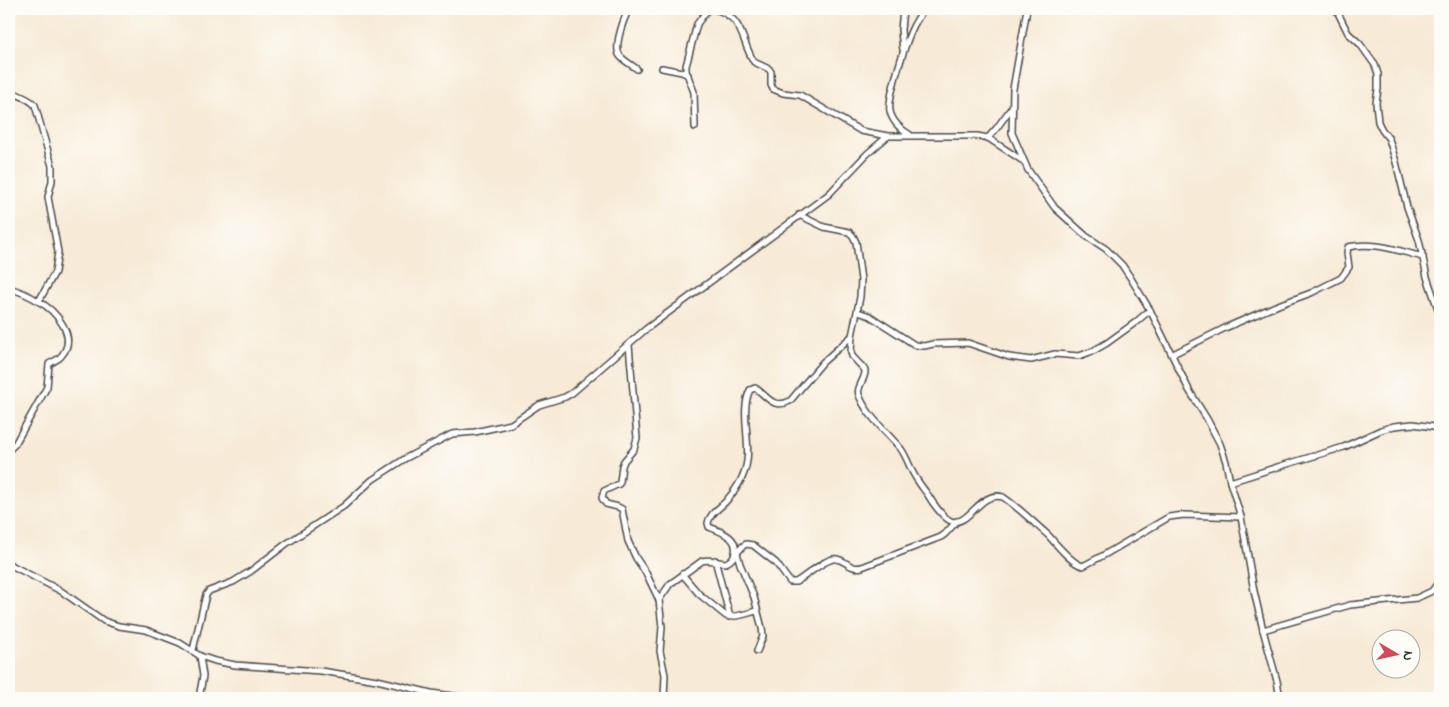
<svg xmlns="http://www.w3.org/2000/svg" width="1449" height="707" font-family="'Indie Flower',sans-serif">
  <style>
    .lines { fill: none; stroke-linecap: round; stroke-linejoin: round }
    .minor-casing { stroke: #4a4845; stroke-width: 8 }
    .minor { stroke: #fff; stroke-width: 5 }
  </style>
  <rect width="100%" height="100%" fill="#fdfcf7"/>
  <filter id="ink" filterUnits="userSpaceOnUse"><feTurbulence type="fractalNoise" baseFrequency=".02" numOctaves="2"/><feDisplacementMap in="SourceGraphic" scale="10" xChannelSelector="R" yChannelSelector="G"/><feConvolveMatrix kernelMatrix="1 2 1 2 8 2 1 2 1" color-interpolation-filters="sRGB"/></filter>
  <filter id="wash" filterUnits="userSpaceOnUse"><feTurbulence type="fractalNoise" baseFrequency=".0096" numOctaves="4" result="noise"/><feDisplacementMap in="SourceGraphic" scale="20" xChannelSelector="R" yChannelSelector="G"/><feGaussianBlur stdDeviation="1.12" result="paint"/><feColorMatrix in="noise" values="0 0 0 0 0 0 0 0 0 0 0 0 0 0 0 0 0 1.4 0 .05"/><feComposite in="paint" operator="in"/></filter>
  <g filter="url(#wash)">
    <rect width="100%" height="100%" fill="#f7ead6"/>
  </g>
  <g filter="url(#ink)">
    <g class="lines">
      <defs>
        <g id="minor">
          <path d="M 629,9 C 624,18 613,47 620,56 C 624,61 632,65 637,69"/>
          <path d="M 714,9 C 744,16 741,42 754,62 L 769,69 L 771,72 L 771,85 L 773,89 L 783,93 L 800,95 L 861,131 L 888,136"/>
          <path d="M 1027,9 L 1013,89 L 1012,133 L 1028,170 L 1055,208 L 1086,236 L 1106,249 L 1122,265 L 1130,277 L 1150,310 L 1189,390 L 1207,419 L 1220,444 L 1226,462 L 1230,482 L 1241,517 L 1254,591 L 1263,630 L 1277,681 L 1280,698"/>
          <path d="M 1336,9 L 1348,33 L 1360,44 L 1375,65 L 1378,74 L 1378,89 L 1376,103 L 1378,122 L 1382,130 L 1389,139 L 1396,162 L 1407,207 L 1419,240 L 1427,277 L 1440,315"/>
          <path d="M 903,50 L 901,30 L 903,9"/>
          <path d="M 662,68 L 682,72 L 688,75"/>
          <path d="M 9,91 C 18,95 29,98 35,105 L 52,166 L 52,181 L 48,197 L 58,252 L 55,272 L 39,301"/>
          <path d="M 695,127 L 694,92 L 686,71 L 686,66 L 697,24 L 708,9"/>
          <path d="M 909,134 C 901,130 892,121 890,111 C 887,99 907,38 914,25 C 917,20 920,14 924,9"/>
          <path d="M 988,138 L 996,129 L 1012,107"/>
          <path d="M 799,215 L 824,227 L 849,232 L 853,236 L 856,242 L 861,280 L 860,297 L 852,336 L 851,352 L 852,356 L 865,370 C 866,379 856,387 859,395 C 867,416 887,432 901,449 C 906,456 909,465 913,473 C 917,481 923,488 928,495 C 932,502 943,518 951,521 C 969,527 980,490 1003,497 C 1019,508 1033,522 1048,535 C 1056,544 1072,564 1083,566 L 1104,555 L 1169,517 L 1184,515 L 1241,517"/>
          <path d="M 9,288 C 19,291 29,295 38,301 C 55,310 78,336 62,355 C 59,360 53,361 49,364 L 47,387 L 15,444 L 9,450"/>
          <path d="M 858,312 L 870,316 L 915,345 L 924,346 L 933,344 L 968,343 L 1009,357 L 1031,360 L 1055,354 L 1079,356 L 1093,351 L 1107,343 L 1136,322 L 1150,310"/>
          <path d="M 629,345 L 637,438 L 634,449 L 624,461 L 622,466 L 620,482 L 619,484 L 604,491 L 602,498 L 606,504 L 618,507 L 622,509 L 628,541 L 636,558 L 646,573 L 659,600 L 662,627 L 660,651 L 665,675 L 664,698"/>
          <path d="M 1173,354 L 1225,328 L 1278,305 L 1311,293 L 1341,278 L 1349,267 L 1347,253 L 1348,247 C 1373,241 1399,251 1423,257"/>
          <path d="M 1230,482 L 1284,465 L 1344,447 L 1381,430 L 1394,426 L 1413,424 L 1440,428"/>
          <path d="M 737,553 L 740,564 L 754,597 L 762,628 L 763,636 L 757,651"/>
          <path d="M 734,556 L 743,546 L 746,544 L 753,545 L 776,563 L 790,582 L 796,582 C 805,577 828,556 837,559 C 847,561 850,570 862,567 L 941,537 L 945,534 L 957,521"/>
          <path d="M 715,560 L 730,617"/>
          <path d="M 9,564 L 61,591 L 104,621 L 119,626 L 146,630 L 180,643 L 200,656 L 215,661 L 235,665 L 321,671 L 377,680 L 431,693 L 467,698"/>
          <path d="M 682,574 L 699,594 L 726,616 C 736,618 747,613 757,611"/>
          <path d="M 659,600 L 670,584 L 702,561 C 710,558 717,563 725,563 C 729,562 732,559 734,556 C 741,538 722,532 709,527 L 708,523 C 710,512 721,508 727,500 C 734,492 742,480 745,470 C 753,446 739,412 750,390 L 755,388 C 767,395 772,410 790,401 L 823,362 L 852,336"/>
          <path d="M 1263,630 L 1350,605 L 1417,598 L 1432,591 L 1440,580"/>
          <path d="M 193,650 L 204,603 L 206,595 L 209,591 L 233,582 L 251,571 L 286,544 L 344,506 L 372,480 L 406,458 L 452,434 L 475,432 L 511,424 L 539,405 L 565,397 L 572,393 L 646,329 L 829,194 L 867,154 L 888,136 L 977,136 L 988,138 L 1023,161"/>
          <path d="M 199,698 L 203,676 L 200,656"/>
        </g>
      </defs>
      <use href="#minor" class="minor-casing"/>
      <use href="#minor" class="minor"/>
    </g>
  </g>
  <rect width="1449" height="707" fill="none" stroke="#fdfcf7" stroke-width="30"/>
  <g transform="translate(1396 654) rotate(99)"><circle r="24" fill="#fdfcf7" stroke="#a9a8a5"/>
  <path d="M0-4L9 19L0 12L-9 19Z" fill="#d1495b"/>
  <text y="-8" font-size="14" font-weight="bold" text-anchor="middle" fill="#2b2b2b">N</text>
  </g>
</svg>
